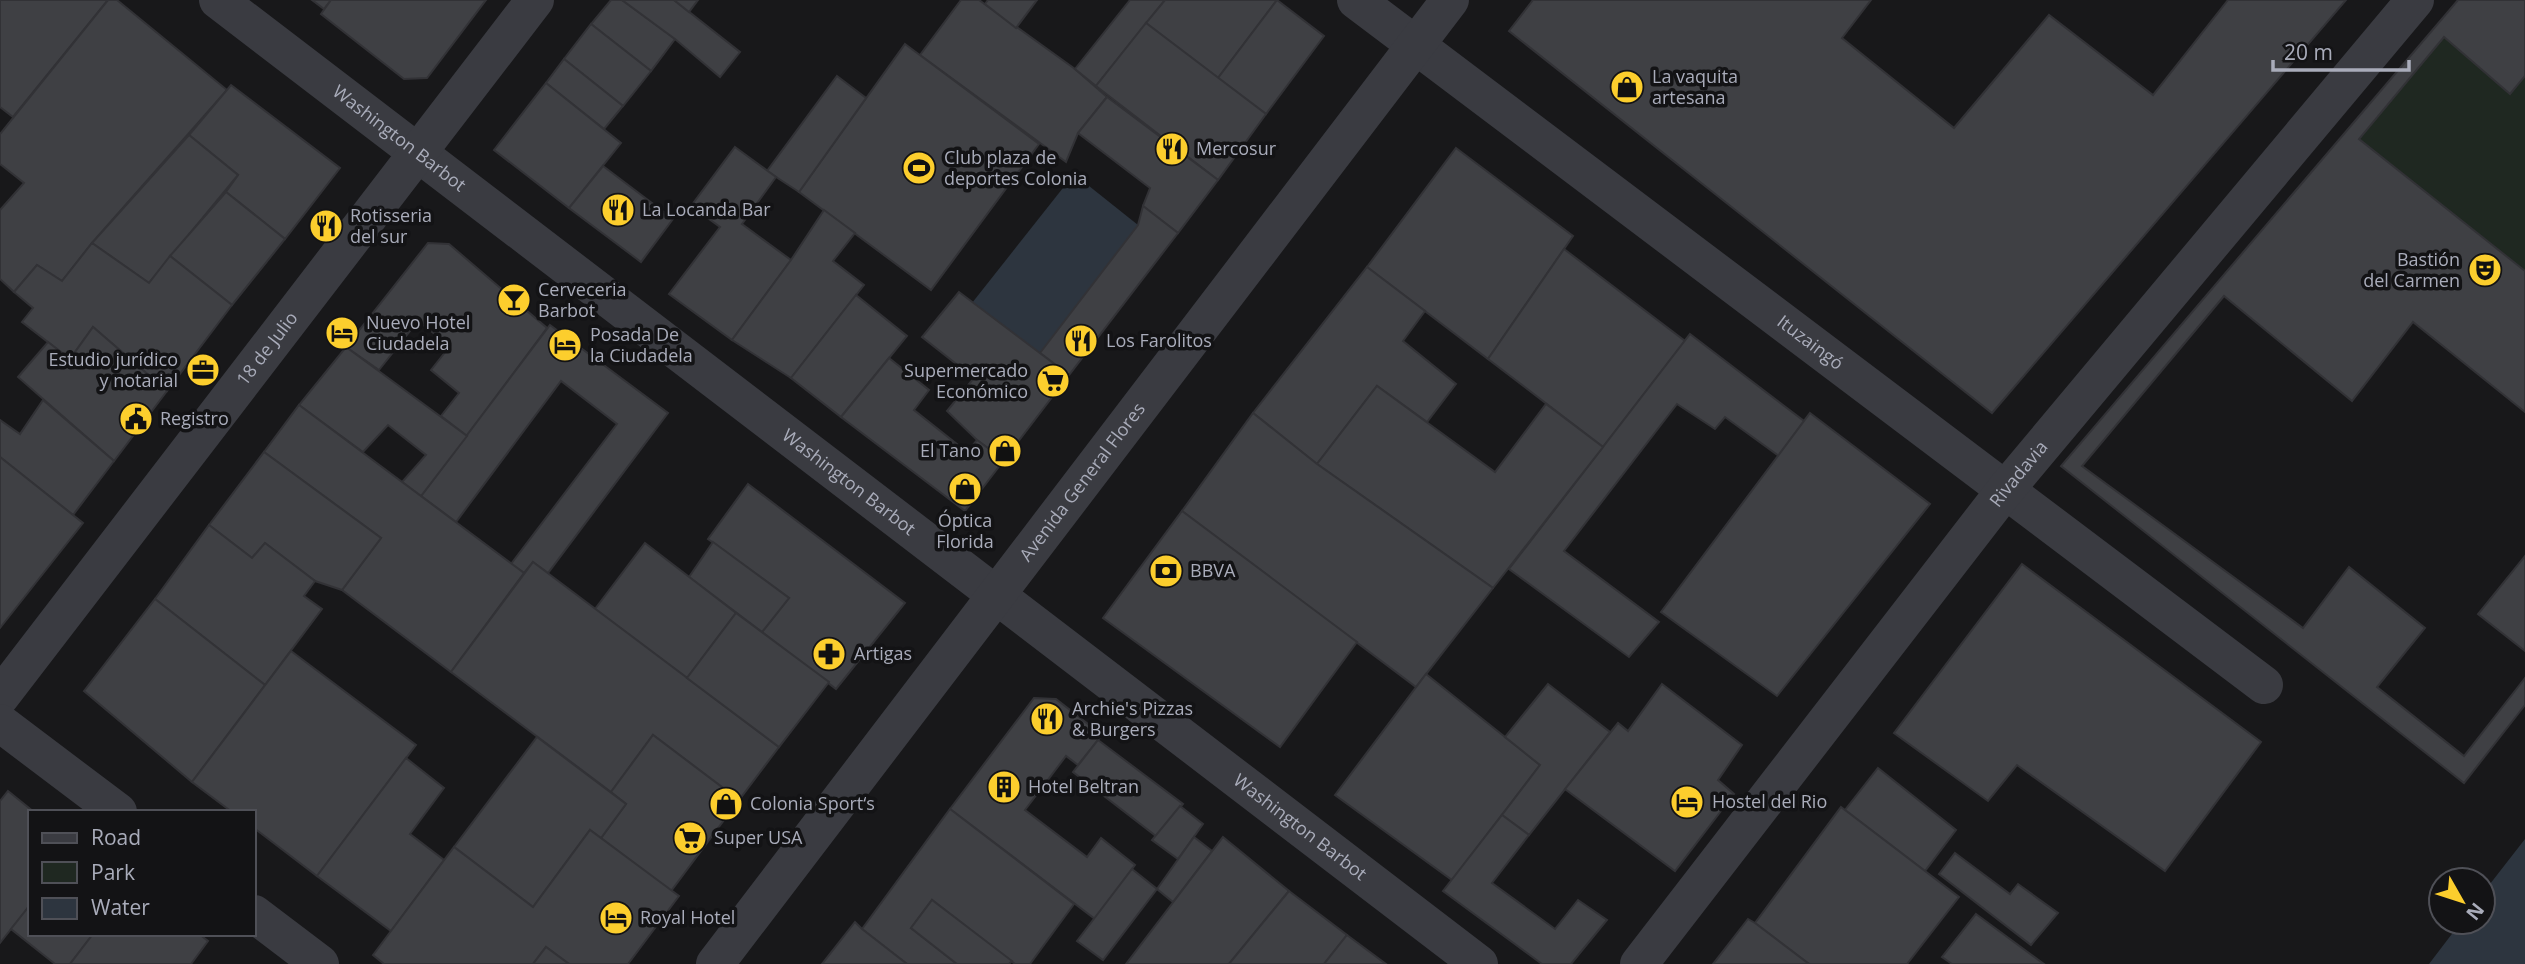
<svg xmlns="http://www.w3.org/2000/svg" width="2525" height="964" font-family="'Open Sans',sans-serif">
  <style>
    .green { fill: #1f2821 }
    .water { fill: #2d353f }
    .building { fill: #3f4044; stroke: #323236; stroke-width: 2 }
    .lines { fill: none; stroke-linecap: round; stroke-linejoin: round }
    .minor { stroke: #3a3b41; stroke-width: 38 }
    .labels { text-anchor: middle; stroke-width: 7; stroke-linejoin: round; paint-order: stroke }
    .poi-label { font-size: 18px; fill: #a9acba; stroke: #131315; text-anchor: start }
    .street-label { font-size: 18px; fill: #a9acba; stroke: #131315 }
  </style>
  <rect width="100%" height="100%" fill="#18181a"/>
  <path class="green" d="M 2444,37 L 2510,94 L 2525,76 L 2525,271 L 2359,139 Z"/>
  <g class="water">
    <path d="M 1074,174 L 1138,225 L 1040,353 L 972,303 Z"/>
    <path d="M 2525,839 L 2525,964 L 2429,964 L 2461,922 L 2483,922 L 2483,893 Z"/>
  </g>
  <g class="building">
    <path d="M 0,0 L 108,0 L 13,117 L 0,107 Z"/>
    <path d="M 108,0 L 117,0 L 227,90 L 92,243 L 62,281 L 37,265 L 14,292 L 0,279 L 0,210 L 24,183 L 0,164 L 0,134 Z"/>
    <path d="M 312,0 L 331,0 L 324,9 Z"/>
    <path d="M 331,0 L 486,0 L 427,78 L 404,79 L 321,14 Z"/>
    <path d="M 611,0 L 622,0 L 675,39 L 651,71 L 591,24 Z"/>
    <path d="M 622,0 L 674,0 L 740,52 L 720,77 L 675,39 Z"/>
    <path d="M 674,0 L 698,0 L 689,12 Z"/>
    <path d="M 961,0 L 979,0 L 1075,69 L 1107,97 L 1078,133 L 1066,162 L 920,55 Z"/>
    <path d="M 988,0 L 1037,0 L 1016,28 L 985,4 Z"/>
    <path d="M 1130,0 L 1165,0 L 1096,86 L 1075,69 Z"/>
    <path d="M 1165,0 L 1277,0 L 1218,78 L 1146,23 Z"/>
    <path d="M 1277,0 L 1324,36 L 1266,114 L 1218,78 Z"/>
    <path d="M 1533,0 L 1871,0 L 1842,38 L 1954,128 L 2049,15 L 2153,95 L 2228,0 L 2346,0 L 1992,413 L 1509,31 Z"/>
    <path d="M 2458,0 L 2525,0 L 2525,76 L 2510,94 L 2444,37 L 2359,139 L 2525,271 L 2525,412 L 2413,322 L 2352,401 L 2224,296 L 2082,466 L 2303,628 L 2349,567 L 2425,628 L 2377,687 L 2464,756 L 2525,678 L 2525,705 L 2464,783 L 2061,466 Z"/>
    <path d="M 1146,23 L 1266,114 L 1218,180 L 1096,86 Z"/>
    <path d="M 591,24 L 651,71 L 623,106 L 564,59 Z"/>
    <path d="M 905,44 L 1039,144 L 931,290 L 799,192 Z"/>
    <path d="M 564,59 L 623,106 L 604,129 L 546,83 Z"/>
    <path d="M 837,76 L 866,98 L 799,192 L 767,171 Z"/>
    <path d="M 546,83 L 621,143 L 569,208 L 494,150 Z"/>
    <path d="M 231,85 L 340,168 L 285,239 L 226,192 L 238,175 L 189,135 Z"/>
    <path d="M 1107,97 L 1218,180 L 1178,233 L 1143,206 L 1150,188 L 1078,133 Z"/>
    <path d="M 189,135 L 238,175 L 149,283 L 92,243 Z"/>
    <path d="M 735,147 L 776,177 L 742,224 L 791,260 L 732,340 L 669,294 L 720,227 L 691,206 Z"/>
    <path d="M 1456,148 L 1573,236 L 1488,359 L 1367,267 Z"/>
    <path d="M 603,166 L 673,219 L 641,262 L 569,208 Z"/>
    <path d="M 226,192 L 285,239 L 232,305 L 170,256 Z"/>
    <path d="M 1143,206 L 1178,233 L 1069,375 L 1040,353 L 1138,225 Z"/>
    <path d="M 824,210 L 855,233 L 833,261 L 864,285 L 791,378 L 732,340 L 791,260 Z"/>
    <path d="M 92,243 L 149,283 L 170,256 L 232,305 L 167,391 L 93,327 L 70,359 L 22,322 L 33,308 L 14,292 L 37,265 L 62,281 Z"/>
    <path d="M 428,243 L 449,244 L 547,328 L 467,436 L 441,416 L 459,393 L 431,370 L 450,346 L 418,321 L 379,370 L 346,347 Z"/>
    <path d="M 1564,249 L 1685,341 L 1603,447 L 1488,359 Z"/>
    <path d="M 1367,267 L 1425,311 L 1403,341 L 1456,384 L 1427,422 L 1377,386 L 1317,464 L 1253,413 Z"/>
    <path d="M 959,292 L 1069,375 L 1004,460 L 977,440 L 947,411 L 974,378 L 922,337 Z"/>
    <path d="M 856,295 L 907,336 L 841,417 L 791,378 Z"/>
    <path d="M 550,325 L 668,413 L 548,573 L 533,562 L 524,573 L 511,564 L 617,424 L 561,381 L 456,522 L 421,496 Z"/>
    <path d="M 93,327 L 167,391 L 114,461 L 18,377 L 48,342 L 70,359 Z"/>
    <path d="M 1690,334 L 1804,421 L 1779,456 L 1725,417 L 1715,429 L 1677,404 L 1564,551 L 1659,622 L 1629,657 L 1509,569 Z"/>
    <path d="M 346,347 L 467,436 L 421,496 L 402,482 L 426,455 L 388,425 L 363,452 L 299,405 Z"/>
    <path d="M 889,358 L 929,390 L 914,410 L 967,452 L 977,440 L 1004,460 L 965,511 L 841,417 Z"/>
    <path d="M 1377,386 L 1495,472 L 1546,404 L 1603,447 L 1493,588 L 1317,464 Z"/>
    <path d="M 43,400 L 114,461 L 73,515 L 0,457 L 0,420 L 20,434 Z"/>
    <path d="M 299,405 L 524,573 L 451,672 L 342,590 L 381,538 L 264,452 Z"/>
    <path d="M 1253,413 L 1317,464 L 1493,588 L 1416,687 L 1182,511 Z"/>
    <path d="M 1810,413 L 1930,504 L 1777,696 L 1661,612 Z"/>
    <path d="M 264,452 L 381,538 L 342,590 L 315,581 L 265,543 L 252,558 L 209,525 Z"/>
    <path d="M 0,457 L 83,523 L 0,628 Z"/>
    <path d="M 748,484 L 905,603 L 836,689 L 762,632 L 789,598 L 708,539 Z"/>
    <path d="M 1182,511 L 1357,642 L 1280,747 L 1103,618 Z"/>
    <path d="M 209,525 L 252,558 L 265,543 L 315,581 L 304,596 L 322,609 L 265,685 L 155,599 Z"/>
    <path d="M 713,542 L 789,598 L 762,632 L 689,577 Z"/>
    <path d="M 645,543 L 736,613 L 687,678 L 595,609 Z"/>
    <path d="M 2525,556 L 2525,651 L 2478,614 Z"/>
    <path d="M 533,562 L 779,747 L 739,800 L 653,735 L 611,792 L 451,672 Z"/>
    <path d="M 2022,564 L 2261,742 L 2165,871 L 2017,765 L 1988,801 L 1894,733 Z"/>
    <path d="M 155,599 L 265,685 L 192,782 L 84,691 Z"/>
    <path d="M 736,613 L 829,682 L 779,747 L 687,678 Z"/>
    <path d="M 291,651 L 416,745 L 317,876 L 254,828 L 254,812 L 232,812 L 192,782 Z"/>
    <path d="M 1426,674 L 1540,765 L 1452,880 L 1335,795 Z"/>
    <path d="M 1548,684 L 1610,732 L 1529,835 L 1502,815 L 1540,765 L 1505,737 Z"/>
    <path d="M 1662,684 L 1742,745 L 1718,780 L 1734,794 L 1675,871 L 1565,789 L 1618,723 L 1628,731 Z"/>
    <path d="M 1034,698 L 1056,699 L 1102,735 L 1078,765 L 1066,756 L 1025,810 L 1087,857 L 1101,838 L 1135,865 L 1095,919 L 950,809 Z"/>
    <path d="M 653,735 L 739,800 L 671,891 L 601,838 L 626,804 L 611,792 Z"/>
    <path d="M 537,737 L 626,804 L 601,838 L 590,830 L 533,907 L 454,847 Z"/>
    <path d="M 1098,740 L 1183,804 L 1156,836 L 1073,772 Z"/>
    <path d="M 406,758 L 444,788 L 410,834 L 444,860 L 391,931 L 317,876 Z"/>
    <path d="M 1878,768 L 1956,830 L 1925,871 L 1845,810 Z"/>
    <path d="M 8,791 L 34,812 L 30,812 L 30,905 L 0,943 L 0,801 Z"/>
    <path d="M 1180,806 L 1203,824 L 1178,859 L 1152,840 Z"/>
    <path d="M 1841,807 L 1959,897 L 1907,964 L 1809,964 L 1755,923 Z"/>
    <path d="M 950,809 L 1074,904 L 1030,964 L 1015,964 L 932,900 L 911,928 L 957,964 L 907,964 L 862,929 Z"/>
    <path d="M 1502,815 L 1529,835 L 1492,883 L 1555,929 L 1578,900 L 1607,920 L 1571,964 L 1542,964 L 1443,891 Z"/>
    <path d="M 590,830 L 679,896 L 628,964 L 569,964 L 546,947 L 533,964 L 384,964 L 373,955 L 454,847 L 533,907 Z"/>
    <path d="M 1194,837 L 1212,851 L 1173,902 L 1157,889 Z"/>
    <path d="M 1223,837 L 1289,891 L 1229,964 L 1126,964 Z"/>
    <path d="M 1955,853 L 2010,894 L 2018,884 L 2058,913 L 2031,945 L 1939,874 Z"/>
    <path d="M 1132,869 L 1157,889 L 1103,960 L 1077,941 Z"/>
    <path d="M 1289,891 L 1347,935 L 1324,964 L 1229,964 Z"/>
    <path d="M 932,900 L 1012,961 L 1009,964 L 957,964 L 911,928 Z"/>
    <path d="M 30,905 L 30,934 L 93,934 L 70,964 L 55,964 L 11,929 Z"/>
    <path d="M 1976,914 L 2044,964 L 1952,964 L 1942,957 Z"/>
    <path d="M 1748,919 L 1755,923 L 1809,964 L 1713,964 Z"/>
    <path d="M 855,922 L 862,929 L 907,964 L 822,964 Z"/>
    <path d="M 93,934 L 199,934 L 208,941 L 191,964 L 70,964 Z"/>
    <path d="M 1347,935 L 1386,964 L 1324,964 Z"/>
    <path d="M 546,947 L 569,964 L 533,964 Z"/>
  </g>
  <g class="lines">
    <g class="minor">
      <path id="s1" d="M 218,0 L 1479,964"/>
      <path id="s2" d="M 1356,0 L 2264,685"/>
      <path id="s3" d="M 0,697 L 535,0"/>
      <path d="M 0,723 L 118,812"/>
      <path d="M 254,914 L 320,964"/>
      <path id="s4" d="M 715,964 L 1450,0"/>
      <path id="s5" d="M 1639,964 L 2006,489 L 2415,0"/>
    </g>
  </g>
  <defs>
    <symbol id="shop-disc" viewBox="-11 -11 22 22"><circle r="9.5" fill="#fcce2d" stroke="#131315"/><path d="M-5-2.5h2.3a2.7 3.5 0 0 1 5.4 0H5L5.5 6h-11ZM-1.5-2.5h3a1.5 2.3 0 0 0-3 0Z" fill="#111"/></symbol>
    <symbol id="restaurant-disc" viewBox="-11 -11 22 22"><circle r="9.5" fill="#fcce2d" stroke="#131315"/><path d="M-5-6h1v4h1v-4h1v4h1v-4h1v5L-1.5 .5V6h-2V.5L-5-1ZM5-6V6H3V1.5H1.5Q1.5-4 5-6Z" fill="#111"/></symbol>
    <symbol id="stadium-disc" viewBox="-11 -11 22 22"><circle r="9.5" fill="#fcce2d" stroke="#131315"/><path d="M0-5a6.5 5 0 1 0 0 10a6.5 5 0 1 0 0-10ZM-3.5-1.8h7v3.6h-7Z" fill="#111"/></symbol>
    <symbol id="theatre-disc" viewBox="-11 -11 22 22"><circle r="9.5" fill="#fcce2d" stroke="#131315"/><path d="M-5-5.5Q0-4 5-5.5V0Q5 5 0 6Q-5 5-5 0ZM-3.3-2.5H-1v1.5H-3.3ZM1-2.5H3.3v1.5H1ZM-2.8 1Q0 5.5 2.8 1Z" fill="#111"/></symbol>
    <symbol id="bar-disc" viewBox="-11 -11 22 22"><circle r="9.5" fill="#fcce2d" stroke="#131315"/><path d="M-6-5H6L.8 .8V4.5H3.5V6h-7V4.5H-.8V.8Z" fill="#111"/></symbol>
    <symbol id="hotel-disc" viewBox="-11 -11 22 22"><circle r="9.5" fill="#fcce2d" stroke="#131315"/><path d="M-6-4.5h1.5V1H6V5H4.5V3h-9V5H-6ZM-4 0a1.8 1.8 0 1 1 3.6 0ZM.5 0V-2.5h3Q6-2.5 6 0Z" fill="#111"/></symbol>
    <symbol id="office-disc" viewBox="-11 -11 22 22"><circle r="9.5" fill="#fcce2d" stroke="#131315"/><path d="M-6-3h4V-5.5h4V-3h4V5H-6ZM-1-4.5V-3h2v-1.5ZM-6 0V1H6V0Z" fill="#111"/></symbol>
    <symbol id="supermarket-disc" viewBox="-11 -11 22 22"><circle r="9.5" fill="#fcce2d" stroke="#131315"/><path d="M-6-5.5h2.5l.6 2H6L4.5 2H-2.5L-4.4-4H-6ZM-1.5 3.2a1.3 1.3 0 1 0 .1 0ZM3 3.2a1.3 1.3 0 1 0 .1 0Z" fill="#111"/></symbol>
    <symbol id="civic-disc" viewBox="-11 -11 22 22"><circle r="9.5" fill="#fcce2d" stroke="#131315"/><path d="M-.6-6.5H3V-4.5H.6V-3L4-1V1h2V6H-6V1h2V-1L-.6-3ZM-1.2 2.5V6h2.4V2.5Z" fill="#111"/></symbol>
    <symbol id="bank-disc" viewBox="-11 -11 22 22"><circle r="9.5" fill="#fcce2d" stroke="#131315"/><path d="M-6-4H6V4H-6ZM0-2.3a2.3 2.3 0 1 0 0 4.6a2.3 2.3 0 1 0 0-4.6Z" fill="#111"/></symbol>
    <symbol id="pharmacy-disc" viewBox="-11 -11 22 22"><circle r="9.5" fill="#fcce2d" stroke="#131315"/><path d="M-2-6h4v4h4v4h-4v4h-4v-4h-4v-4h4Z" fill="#111"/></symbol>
    <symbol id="building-disc" viewBox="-11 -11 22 22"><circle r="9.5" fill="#fcce2d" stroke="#131315"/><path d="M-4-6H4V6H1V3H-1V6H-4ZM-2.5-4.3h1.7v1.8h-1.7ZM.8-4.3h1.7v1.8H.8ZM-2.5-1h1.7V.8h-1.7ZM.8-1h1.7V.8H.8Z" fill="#111"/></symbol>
  </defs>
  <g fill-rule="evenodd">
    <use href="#shop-disc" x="1608" y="68" width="38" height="38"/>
    <use href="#restaurant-disc" x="1153" y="130" width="38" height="38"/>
    <use href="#stadium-disc" x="900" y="149" width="38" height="38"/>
    <use href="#restaurant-disc" x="599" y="191" width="38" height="38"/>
    <use href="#restaurant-disc" x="307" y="207" width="38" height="38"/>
    <use href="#theatre-disc" x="2466" y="251" width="38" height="38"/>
    <use href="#bar-disc" x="495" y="281" width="38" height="38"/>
    <use href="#hotel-disc" x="323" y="314" width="38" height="38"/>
    <use href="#restaurant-disc" x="1062" y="322" width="38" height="38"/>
    <use href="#hotel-disc" x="546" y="326" width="38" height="38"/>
    <use href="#office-disc" x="184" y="351" width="38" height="38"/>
    <use href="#supermarket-disc" x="1034" y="362" width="38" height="38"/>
    <use href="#civic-disc" x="117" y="400" width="38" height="38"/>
    <use href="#shop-disc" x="986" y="432" width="38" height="38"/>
    <use href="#shop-disc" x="946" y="470" width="38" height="38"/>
    <use href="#bank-disc" x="1147" y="552" width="38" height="38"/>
    <use href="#pharmacy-disc" x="810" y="635" width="38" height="38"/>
    <use href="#restaurant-disc" x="1028" y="700" width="38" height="38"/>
    <use href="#building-disc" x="985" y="768" width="38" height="38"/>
    <use href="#hotel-disc" x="1668" y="783" width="38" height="38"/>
    <use href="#shop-disc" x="707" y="785" width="38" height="38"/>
    <use href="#supermarket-disc" x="671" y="819" width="38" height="38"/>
    <use href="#hotel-disc" x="597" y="899" width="38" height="38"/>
  </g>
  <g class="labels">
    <g class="poi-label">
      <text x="1652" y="83">La vaquita<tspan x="1652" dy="21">artesana</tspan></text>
      <text x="1196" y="155">Mercosur</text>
      <text x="944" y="164">Club plaza de<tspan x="944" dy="21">deportes Colonia</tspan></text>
      <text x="642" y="216">La Locanda Bar</text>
      <text x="350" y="222">Rotisseria<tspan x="350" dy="21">del sur</tspan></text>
      <text x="2460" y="266" text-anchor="end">Bastión<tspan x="2460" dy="21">del Carmen</tspan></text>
      <text x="538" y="296">Cerveceria<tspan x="538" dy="21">Barbot</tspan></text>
      <text x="366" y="329">Nuevo Hotel<tspan x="366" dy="21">Ciudadela</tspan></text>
      <text x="590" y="341">Posada De<tspan x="590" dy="21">la Ciudadela</tspan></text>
      <text x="1106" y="347">Los Farolitos</text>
      <text x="178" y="366" text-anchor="end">Estudio jurídico<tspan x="178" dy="21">y notarial</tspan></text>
      <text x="1028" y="377" text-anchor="end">Supermercado<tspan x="1028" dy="21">Económico</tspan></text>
      <text x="160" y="425">Registro</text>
      <text x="981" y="457" text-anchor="end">El Tano</text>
      <text x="965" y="527" text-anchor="middle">Óptica<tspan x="965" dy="21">Florida</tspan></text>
      <text x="1190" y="577">BBVA</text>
      <text x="854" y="660">Artigas</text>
      <text x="1072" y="715">Archie's Pizzas<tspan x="1072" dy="21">&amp; Burgers</tspan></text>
      <text x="1028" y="793">Hotel Beltran</text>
      <text x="1712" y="808">Hostel del Rio</text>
      <text x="750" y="810">Colonia Sport‘s</text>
      <text x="714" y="844">Super USA</text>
      <text x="640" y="924">Royal Hotel</text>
    </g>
    <g class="street-label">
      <text dy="6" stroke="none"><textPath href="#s1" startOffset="228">Washington Barbot</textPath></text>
      <text dy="6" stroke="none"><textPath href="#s2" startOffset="569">Ituzaingó</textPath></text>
      <text dy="6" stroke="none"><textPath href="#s3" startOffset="439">18 de Julio</textPath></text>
      <text dy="6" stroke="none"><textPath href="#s5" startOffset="620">Rivadavia</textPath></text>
      <text dy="6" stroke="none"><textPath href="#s1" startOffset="794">Washington Barbot</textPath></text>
      <text dy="6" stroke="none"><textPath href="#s4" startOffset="606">Avenida General Flores</textPath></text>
      <text dy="6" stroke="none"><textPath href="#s1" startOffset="1362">Washington Barbot</textPath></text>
    </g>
  </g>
  <rect x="28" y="810" width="228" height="126" fill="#131315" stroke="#4f5057" stroke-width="2"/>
  <rect x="42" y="833" width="35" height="10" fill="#3a3b41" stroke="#4f5057" stroke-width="2"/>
  <text x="91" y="845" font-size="21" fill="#a9acba">Road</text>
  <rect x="42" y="862" width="35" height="21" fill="#1f2821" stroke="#4f5057" stroke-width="2"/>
  <text x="91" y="880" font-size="21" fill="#a9acba">Park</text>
  <rect x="42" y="898" width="35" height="21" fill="#2d353f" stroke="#4f5057" stroke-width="2"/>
  <text x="91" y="915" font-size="21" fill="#a9acba">Water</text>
  <g transform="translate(2462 901) rotate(129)"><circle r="33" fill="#131315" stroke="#4f5057" stroke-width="2"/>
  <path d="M0-5L12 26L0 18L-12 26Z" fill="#fcce2d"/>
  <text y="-10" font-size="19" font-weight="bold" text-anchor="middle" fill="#a9acba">N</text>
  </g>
  <path d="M2273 60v10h136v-10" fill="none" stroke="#a9acba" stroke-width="3.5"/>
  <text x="2284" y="60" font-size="21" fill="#a9acba" stroke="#131315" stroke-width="5" paint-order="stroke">20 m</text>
</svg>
